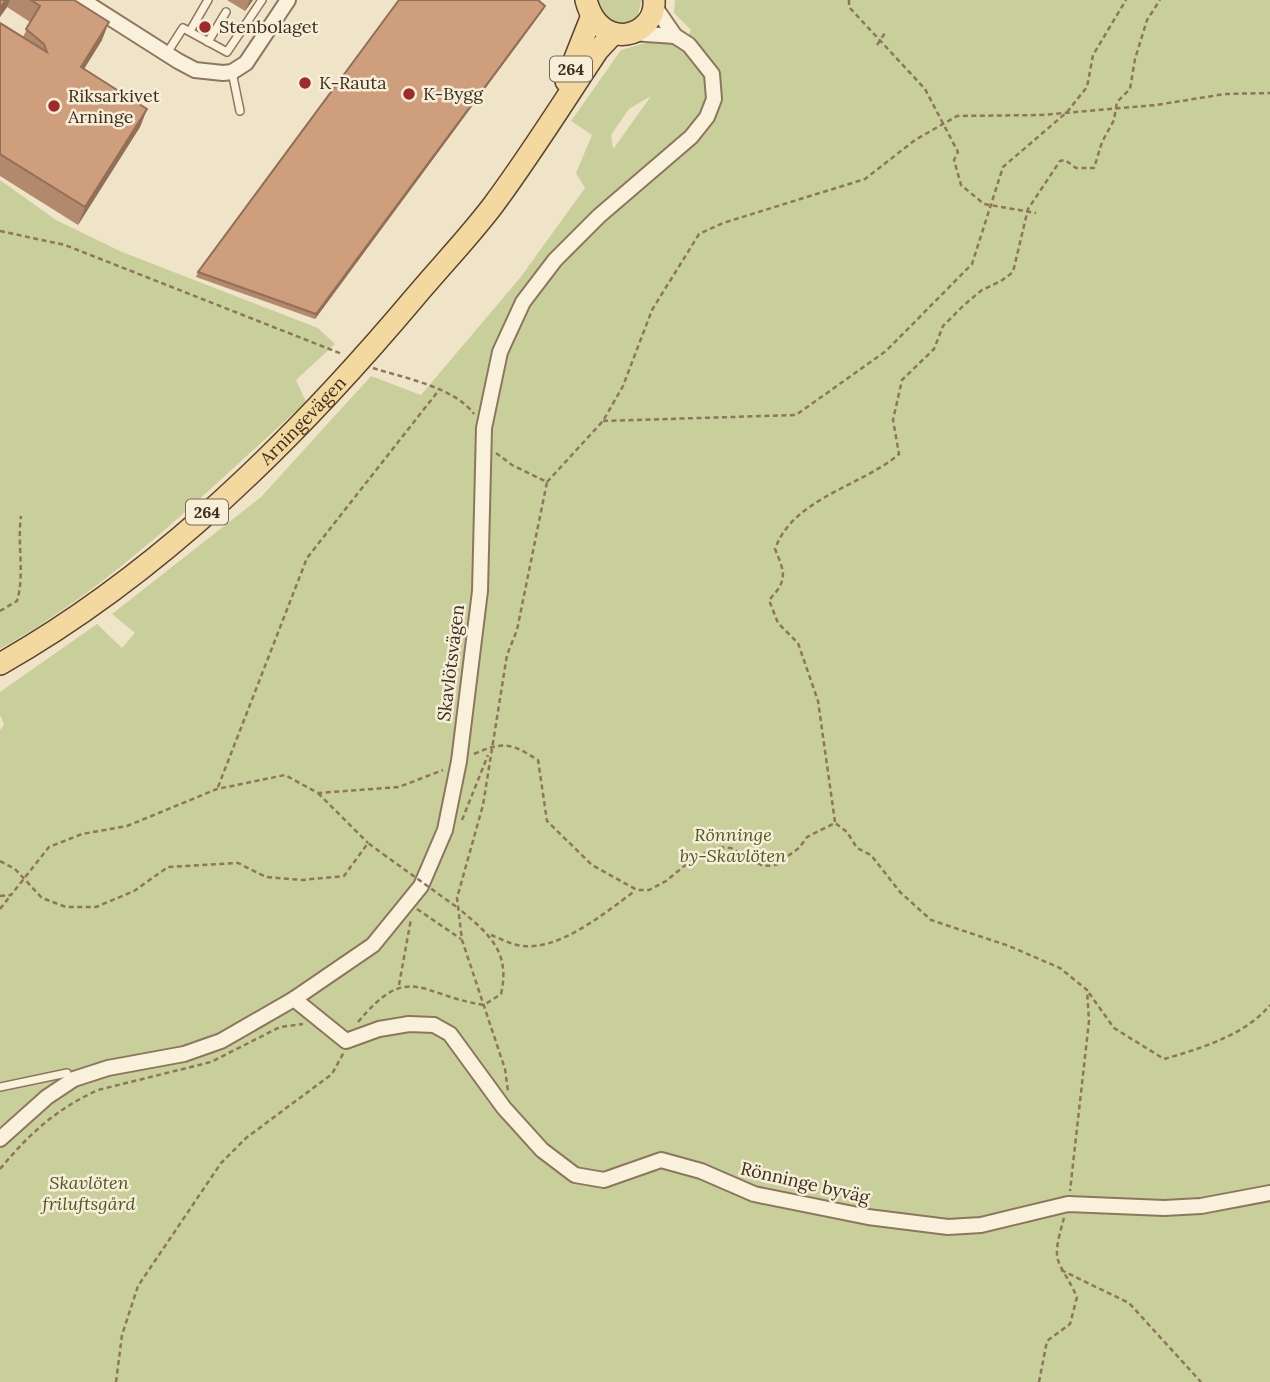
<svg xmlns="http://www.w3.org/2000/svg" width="1270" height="1382" font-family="Lora,serif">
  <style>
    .green { fill: #c9cf9b; fill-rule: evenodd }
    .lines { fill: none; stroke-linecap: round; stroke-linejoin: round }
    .stream { stroke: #6f938a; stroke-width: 3.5 }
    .lane-casing { stroke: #8d765c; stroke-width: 10 }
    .street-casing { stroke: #8d765c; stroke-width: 18 }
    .primary-casing { stroke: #5b4430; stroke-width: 24 }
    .path { stroke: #8d765c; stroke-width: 2.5; stroke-dasharray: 5 3.5; stroke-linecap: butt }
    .lane { stroke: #faf1dc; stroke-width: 7 }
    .street { stroke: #faf1dc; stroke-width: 14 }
    .primary { stroke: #f3d9a0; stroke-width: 21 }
    .path-bridge { stroke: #8d765c; stroke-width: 2.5; stroke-dasharray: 5 3.5; stroke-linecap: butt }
    .wall { fill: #b2896c }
    .shaded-wall { fill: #916f58 }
    .building { fill: #cf9f7d; stroke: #916f58; stroke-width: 2 }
    .poi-dot { fill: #9e2a2b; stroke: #f7eed8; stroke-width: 2.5 }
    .labels { text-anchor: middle; stroke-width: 5; stroke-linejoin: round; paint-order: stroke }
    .shield { fill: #f7eed8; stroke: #756857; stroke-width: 2 }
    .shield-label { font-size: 16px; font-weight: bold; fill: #3d2e20 }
    .poi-label { font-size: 18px; fill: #3d2e20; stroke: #f7eed8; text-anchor: start }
    .street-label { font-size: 18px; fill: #3d2e20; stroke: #f7eed8 }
    .park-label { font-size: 18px; font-style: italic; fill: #4d5a26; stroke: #f7eed8 }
  </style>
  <rect width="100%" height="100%" fill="#f0e4c8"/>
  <g class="green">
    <path d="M 599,0 L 642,0 L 636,20 L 614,28 L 595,3 Z"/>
    <path d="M 675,0 L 1270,0 L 1270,1382 L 0,1382 L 0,730 L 4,725 L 0,715 L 0,692 L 97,624 L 122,648 L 135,633 L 112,614 L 261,497 L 371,376 L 421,395 L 520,278 L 585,188 L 576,173 L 592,135 L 571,121 L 621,50 L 655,40 L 682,48 L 691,30 L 674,13 ZM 651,96 L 614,148 L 613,148 L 611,135 L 629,109 Z"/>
    <path d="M 0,180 L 56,220 L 122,252 L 318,328 L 335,344 L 296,380 L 306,402 C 208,490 115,585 0,649 Z"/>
  </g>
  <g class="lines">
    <path class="stream" d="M 5,1125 L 44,1091"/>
    <defs>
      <g id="lane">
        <path d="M 190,31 L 208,0"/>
        <path d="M 208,42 L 226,12"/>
        <path d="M 167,53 L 183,28 L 227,52 L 262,0"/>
        <path d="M 232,72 L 240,111"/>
        <path d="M 0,1087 L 67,1073"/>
      </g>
      <g id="street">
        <path d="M 82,0 L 178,61 L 195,70 L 223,73 L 232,72 L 246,63 L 288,0"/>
        <path d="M 632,33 L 675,36"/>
        <path d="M 294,999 L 346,1041 L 379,1029 L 409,1024 L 434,1025 L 450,1034 L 504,1108 L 542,1150 L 575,1175 L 604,1180 L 661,1160 L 701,1171 L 754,1194 L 868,1217 L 948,1227 L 981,1225 L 1068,1204 L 1164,1208 L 1201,1206 L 1270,1193"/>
        <path d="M 0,1139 L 47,1097 L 74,1079 L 108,1068 L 184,1054 L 221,1041 L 294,999 L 373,945 L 421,886 L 445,830 L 459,761 L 480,591 L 484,428 L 500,352 L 523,302 L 555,260 L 599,216 L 691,137 L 707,117 L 714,99 L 712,74 L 689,45 L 675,36 L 655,7"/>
      </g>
      <g id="primary">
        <path d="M 586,0 C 600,54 657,37 654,0"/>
        <path d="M 566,81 L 591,18"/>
        <path id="s1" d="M 0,664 C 161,573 297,437 415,297 C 441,266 470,236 494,204 C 531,154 564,101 598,50 L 613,34"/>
      </g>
    </defs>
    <use href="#lane" class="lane-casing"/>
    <use href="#street" class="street-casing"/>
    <use href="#primary" class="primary-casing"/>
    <g class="path">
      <path d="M 849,0 L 849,7 L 925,89 L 958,152 L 954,160 L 961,185 L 984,204 L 1036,213"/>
      <path d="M 877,45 L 885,33"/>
      <path d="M 0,231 L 65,245 L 342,354"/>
      <path d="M 373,368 C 404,378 454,387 474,414"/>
      <path d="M 603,421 L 796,415 L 886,351 L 972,264 L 1003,167 L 1067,112 L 1087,87 L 1093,55 L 1126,0"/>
      <path d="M 496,453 L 512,465 L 547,482 L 517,630 L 507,655 L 483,805 L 457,898 L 462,940 L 505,1069 L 508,1091"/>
      <path d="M 547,482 L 603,421 L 623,386 L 652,310 L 699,234 L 723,223 L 865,179 L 915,140 L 957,116 L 1042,115 L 1156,105 L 1225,94 L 1270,93"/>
      <path d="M 0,611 L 17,601 C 25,574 17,544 21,516"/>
      <path d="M 474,754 C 503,741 511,743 538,760 L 547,821 L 592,865 L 637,890 L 649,890 L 666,881 L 694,858 L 718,847 L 731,848 L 763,866 L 776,865 L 799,848 L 807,837 L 835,823 L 847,832 L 857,848 L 871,855 L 900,892 L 931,920 L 1009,946 L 1060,968 L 1087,990 L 1089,1021 L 1070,1191"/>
      <path d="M 218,787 L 307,558 L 439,390"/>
      <path d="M 318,793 L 368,843"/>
      <path d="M 462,820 L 488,755"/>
      <path d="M 835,822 L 818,701 L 798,643 L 778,623 L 769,600 C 788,580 785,573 775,549 C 793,498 862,486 899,454 L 893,420 L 902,380 L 934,349 L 943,326 L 964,305 L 982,290 L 1001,281 L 1013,272 L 1028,209 L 1060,161 L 1065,160 L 1076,168 L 1094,168 L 1102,142 L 1114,120 L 1117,102 L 1130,89 L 1135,59 L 1147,20 L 1160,0"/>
      <path d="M 0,861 L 15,869 L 42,898 L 66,907 L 96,907 L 134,891 L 168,867 L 238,863 L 266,877 L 302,880 L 344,876 L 368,843 L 383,854"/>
      <path d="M 0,896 L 11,895 L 49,847 L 82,834 L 127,826 L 217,789 L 285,775 L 318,793 L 399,787 L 443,770"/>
      <path d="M 0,909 L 11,895"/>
      <path d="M 417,909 L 461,939"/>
      <path d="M 491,935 C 499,938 508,943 517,945 C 557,954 604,913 635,891"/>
      <path d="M 399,985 L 411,919"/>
      <path d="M 1089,993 L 1114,1028 L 1164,1059 C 1199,1049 1246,1035 1270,1005"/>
      <path d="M 358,1022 C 409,961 419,995 484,1005 L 501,994 C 511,951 488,933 458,908"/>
      <path d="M 0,1169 C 29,1134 56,1109 98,1090 L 211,1062 L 280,1027 L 303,1024"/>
      <path d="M 1061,1270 L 1129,1303 L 1201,1382"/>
      <path d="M 116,1382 L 122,1335 L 138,1286 L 221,1163 L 246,1138 L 332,1074 L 344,1052"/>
      <path d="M 1039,1382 L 1047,1341 L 1070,1324 L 1077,1297 C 1058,1256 1050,1267 1064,1218"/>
    </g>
    <use href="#lane" class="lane"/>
    <use href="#street" class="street"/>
    <use href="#primary" class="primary"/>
    <path class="path-bridge" d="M 383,854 L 458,908"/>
  </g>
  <g class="wall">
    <path d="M 0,0 L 74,0 L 102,40 L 84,69 L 147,109 L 140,127 L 78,225 L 0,176 L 0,23 L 23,37 L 30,22 L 7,7 L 0,17 Z"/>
    <path d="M 227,0 L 253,0 L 245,11 Z"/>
    <path d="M 543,10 L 315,319 L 196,277 L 198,272 Z"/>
  </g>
  <g class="shaded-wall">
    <path d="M 6,0 L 10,0 L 7,7 L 0,17 L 0,8 Z"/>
    <path d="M 250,0 L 253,0 L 245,11 Z"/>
    <path d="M 545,6 L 543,10 L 315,319 L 316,314 Z"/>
    <path d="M 109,22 L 102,40 L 74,85 L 81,67 Z"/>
    <path d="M 147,109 L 140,127 L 78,225 L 85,207 Z"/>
  </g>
  <g class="building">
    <path d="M 0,0 L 6,0 L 0,8 Z"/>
    <path d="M 31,0 L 74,0 L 109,22 L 81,67 L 147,109 L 85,207 L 0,154 L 0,23 L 47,52 L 44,44 L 26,29 L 40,6 Z"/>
    <path d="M 399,0 L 538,0 L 545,6 L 316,314 L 198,272 Z"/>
  </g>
  <g class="poi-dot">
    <circle cx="205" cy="27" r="7"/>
    <circle cx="305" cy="83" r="7"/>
    <circle cx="409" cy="94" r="7"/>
    <circle cx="54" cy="106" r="7"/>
  </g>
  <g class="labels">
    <g class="shield">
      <rect x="550" y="56.5" width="42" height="25" rx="5"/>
      <rect x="186" y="499.5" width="42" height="25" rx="5"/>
    </g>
    <g class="shield-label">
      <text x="571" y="75">264</text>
      <text x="207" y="518">264</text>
    </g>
    <g class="poi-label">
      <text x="219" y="33">Stenbolaget</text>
      <text x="319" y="89">K-Rauta</text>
      <text x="423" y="100">K-Bygg</text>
      <text x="68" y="102">Riksarkivet<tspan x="68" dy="21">Arninge</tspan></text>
    </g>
    <g class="street-label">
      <text dy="6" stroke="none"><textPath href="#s1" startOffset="390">Arningevägen</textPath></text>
      <text transform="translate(451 663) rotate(-83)" y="6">Skavlötsvägen</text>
      <text transform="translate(805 1183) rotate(13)" y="6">Rönninge byväg</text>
    </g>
    <g class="park-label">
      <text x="733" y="841">Rönninge<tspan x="733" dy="21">by-Skavlöten</tspan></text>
      <text x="89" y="1189">Skavlöten<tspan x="89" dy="21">friluftsgård</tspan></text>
    </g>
  </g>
</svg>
